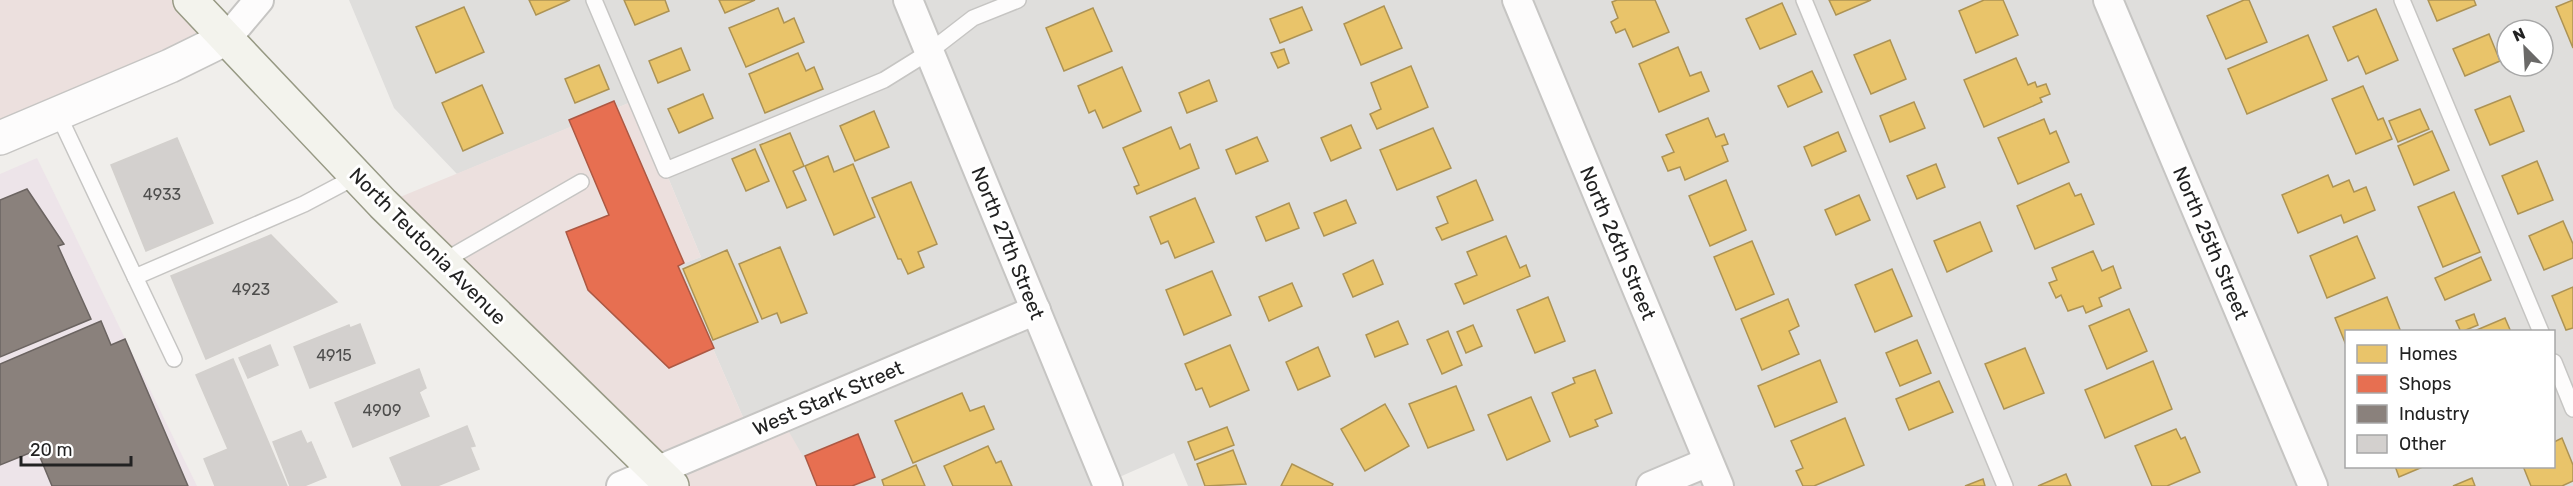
<svg xmlns="http://www.w3.org/2000/svg" width="2573" height="486" font-family="Rubik,sans-serif">
  <style>
    .residential { fill: #dfdedc; fill-rule: evenodd }
    .commercial { fill: #ece0de }
    .industrial { fill: #ede4e9 }
    .homes { fill: #e9c46a; stroke: #ad9354; stroke-width: 1.5 }
    .shops { fill: #e76f51; stroke: #ac5843; stroke-width: 1.5 }
    .industry { fill: #8a817c; stroke: #6b6461; stroke-width: 1.5 }
    .building { fill: #d3d0ce; stroke: #d3d0cd; stroke-width: 1.5 }
    .lines { fill: none; stroke-linecap: round; stroke-linejoin: round }
    .service-casing { stroke: #c6c5c3; stroke-width: 18 }
    .minor-casing { stroke: #c6c5c3; stroke-width: 32 }
    .tertiary-casing { stroke: #c6c5c3; stroke-width: 36 }
    .secondary-casing { stroke: #979984; stroke-width: 36 }
    .service { stroke: #fdfcfc; stroke-width: 15 }
    .minor { stroke: #fdfcfc; stroke-width: 28 }
    .tertiary { stroke: #fdfcfc; stroke-width: 33 }
    .secondary { stroke: #f3f3ed; stroke-width: 33 }
    .labels { text-anchor: middle; stroke-width: 6; stroke-linejoin: round; paint-order: stroke }
    .number-label { font-size: 16px; fill: #4e4e4d }
    .street-label { font-size: 20px; fill: #222; stroke: #fff }
  </style>
  <rect width="100%" height="100%" fill="#f0eeeb"/>
  <path class="residential" d="M 349,0 L 2573,0 L 2573,486 L 1188,486 L 1174,453 L 1099,486 L 820,486 L 749,431 L 677,266 L 701,257 L 636,100 L 457,174 L 394,108 ZM 2507,30 L 2543,30 L 2543,66 L 2507,66 ZM 2346,332 L 2554,332 L 2554,466 L 2346,466 Z"/>
  <g class="commercial">
    <path d="M 0,0 L 190,0 L 227,38 L 0,138 Z"/>
    <path d="M 636,100 L 701,257 L 677,266 L 749,431 L 781,418 L 820,486 L 621,486 L 656,471 L 383,204 Z"/>
  </g>
  <path class="industrial" d="M 37,158 L 197,486 L 0,486 L 0,174 Z"/>
  <g class="homes">
    <path d="M 529,0 L 570,0 L 536,15 Z"/>
    <path d="M 624,0 L 665,0 L 669,11 L 635,25 Z"/>
    <path d="M 719,0 L 755,0 L 725,13 Z"/>
    <path d="M 1617,0 L 1655,0 L 1669,32 L 1633,47 L 1625,29 L 1616,33 L 1611,22 L 1618,18 L 1612,2 Z"/>
    <path d="M 1829,0 L 1871,0 L 1836,15 Z"/>
    <path d="M 1984,0 L 2003,0 L 2018,35 L 1976,53 L 1959,11 Z"/>
    <path d="M 2244,0 L 2249,0 L 2267,42 L 2226,59 L 2207,16 Z"/>
    <path d="M 2428,0 L 2474,0 L 2476,5 L 2437,21 Z"/>
    <path d="M 2573,0 L 2573,48 L 2556,7 Z"/>
    <path d="M 1782,3 L 1796,34 L 1760,49 L 1746,19 Z"/>
    <path d="M 1384,6 L 1402,48 L 1361,65 L 1344,24 Z"/>
    <path d="M 464,7 L 484,52 L 436,73 L 416,27 Z"/>
    <path d="M 1302,7 L 1312,30 L 1280,43 L 1270,19 Z"/>
    <path d="M 778,8 L 784,23 L 794,18 L 804,42 L 746,67 L 729,28 Z"/>
    <path d="M 1093,8 L 1112,51 L 1064,71 L 1046,28 Z"/>
    <path d="M 2376,9 L 2398,60 L 2366,74 L 2358,56 L 2348,61 L 2333,27 Z"/>
    <path d="M 2489,34 L 2500,61 L 2465,76 L 2453,49 Z"/>
    <path d="M 2308,35 L 2327,80 L 2247,114 L 2228,69 Z"/>
    <path d="M 1890,40 L 1906,79 L 1871,94 L 1854,55 Z"/>
    <path d="M 1678,47 L 1690,76 L 1701,72 L 1709,91 L 1659,112 L 1639,64 Z"/>
    <path d="M 681,48 L 690,70 L 658,83 L 649,61 Z"/>
    <path d="M 1284,49 L 1289,63 L 1278,68 L 1271,53 Z"/>
    <path d="M 798,53 L 806,71 L 814,67 L 823,89 L 765,113 L 749,74 Z"/>
    <path d="M 2016,58 L 2028,85 L 2035,82 L 2037,87 L 2046,84 L 2050,94 L 2040,98 L 2042,102 L 1984,127 L 1964,80 Z"/>
    <path d="M 599,65 L 609,89 L 575,103 L 565,79 Z"/>
    <path d="M 1411,66 L 1428,107 L 1377,129 L 1370,114 L 1381,109 L 1371,83 Z"/>
    <path d="M 2521,66 L 2536,66 L 2537,71 L 2524,75 Z"/>
    <path d="M 1122,67 L 1141,111 L 1103,128 L 1095,110 L 1089,113 L 1078,86 Z"/>
    <path d="M 1812,71 L 1822,92 L 1788,107 L 1778,86 Z"/>
    <path d="M 1209,80 L 1217,101 L 1187,113 L 1179,93 Z"/>
    <path d="M 482,85 L 503,133 L 463,151 L 442,103 Z"/>
    <path d="M 2363,86 L 2378,120 L 2383,118 L 2392,139 L 2356,154 L 2332,99 Z"/>
    <path d="M 703,94 L 713,118 L 679,133 L 668,109 Z"/>
    <path d="M 2510,96 L 2524,131 L 2490,145 L 2475,110 Z"/>
    <path d="M 1914,102 L 1925,128 L 1890,142 L 1880,116 Z"/>
    <path d="M 2420,109 L 2429,129 L 2398,142 L 2389,121 Z"/>
    <path d="M 874,111 L 889,147 L 855,161 L 840,126 Z"/>
    <path d="M 1708,118 L 1716,137 L 1724,134 L 1728,144 L 1722,146 L 1728,161 L 1685,180 L 1680,167 L 1668,171 L 1662,157 L 1674,152 L 1666,135 Z"/>
    <path d="M 2044,119 L 2050,134 L 2056,131 L 2069,162 L 2018,184 L 1998,138 Z"/>
    <path d="M 1351,125 L 1361,148 L 1331,161 L 1321,138 Z"/>
    <path d="M 1171,127 L 1180,149 L 1190,144 L 1199,168 L 1137,194 L 1134,187 L 1139,185 L 1123,148 Z"/>
    <path d="M 1433,128 L 1451,168 L 1397,190 L 1380,150 Z"/>
    <path d="M 2432,131 L 2449,170 L 2414,185 L 2398,146 Z"/>
    <path d="M 1838,132 L 1846,151 L 1812,166 L 1804,147 Z"/>
    <path d="M 790,133 L 804,166 L 793,171 L 806,200 L 787,208 L 760,145 Z"/>
    <path d="M 1257,137 L 1268,161 L 1236,174 L 1226,150 Z"/>
    <path d="M 755,149 L 769,181 L 746,191 L 732,159 Z"/>
    <path d="M 828,156 L 834,172 L 853,164 L 875,217 L 834,235 L 805,166 Z"/>
    <path d="M 2537,161 L 2553,200 L 2518,214 L 2502,176 Z"/>
    <path d="M 1936,164 L 1945,187 L 1917,199 L 1907,176 Z"/>
    <path d="M 2328,175 L 2333,187 L 2349,180 L 2354,192 L 2366,187 L 2375,210 L 2344,223 L 2341,215 L 2298,233 L 2282,195 Z"/>
    <path d="M 1476,180 L 1493,220 L 1442,240 L 1436,228 L 1448,223 L 1437,197 Z"/>
    <path d="M 1726,180 L 1746,230 L 1710,246 L 1689,196 Z"/>
    <path d="M 911,182 L 937,244 L 918,252 L 924,267 L 908,274 L 901,259 L 898,259 L 872,198 Z"/>
    <path d="M 2069,183 L 2075,196 L 2081,194 L 2094,224 L 2035,249 L 2017,206 Z"/>
    <path d="M 2454,192 L 2480,252 L 2443,267 L 2418,207 Z"/>
    <path d="M 1859,195 L 1870,220 L 1836,235 L 1825,210 Z"/>
    <path d="M 1195,198 L 1214,242 L 1175,258 L 1168,241 L 1161,244 L 1150,217 Z"/>
    <path d="M 1346,200 L 1356,223 L 1324,236 L 1314,213 Z"/>
    <path d="M 1289,203 L 1299,228 L 1266,241 L 1256,217 Z"/>
    <path d="M 2563,221 L 2573,244 L 2573,258 L 2544,270 L 2529,236 Z"/>
    <path d="M 1980,222 L 1992,251 L 1947,272 L 1934,241 Z"/>
    <path d="M 1506,236 L 1520,268 L 1526,265 L 1530,276 L 1464,304 L 1455,284 L 1477,275 L 1467,252 Z"/>
    <path d="M 2357,236 L 2375,278 L 2327,298 L 2310,256 Z"/>
    <path d="M 1752,241 L 1774,294 L 1736,310 L 1714,257 Z"/>
    <path d="M 780,247 L 807,313 L 781,323 L 777,313 L 762,319 L 739,264 Z"/>
    <path d="M 727,250 L 758,322 L 713,340 L 683,269 Z"/>
    <path d="M 2093,251 L 2102,271 L 2113,266 L 2121,288 L 2099,298 L 2102,306 L 2086,313 L 2083,306 L 2068,311 L 2061,295 L 2056,298 L 2049,283 L 2057,280 L 2052,268 Z"/>
    <path d="M 2481,257 L 2491,280 L 2445,300 L 2435,278 Z"/>
    <path d="M 1373,260 L 1383,284 L 1353,297 L 1343,274 Z"/>
    <path d="M 1892,269 L 1912,316 L 1875,332 L 1855,285 Z"/>
    <path d="M 1212,271 L 1231,315 L 1184,335 L 1166,290 Z"/>
    <path d="M 1292,283 L 1302,306 L 1269,321 L 1259,297 Z"/>
    <path d="M 2573,287 L 2573,328 L 2566,330 L 2552,296 Z"/>
    <path d="M 1548,297 L 1565,341 L 1535,353 L 1517,310 Z"/>
    <path d="M 2387,297 L 2401,332 L 2346,332 L 2346,345 L 2335,318 Z"/>
    <path d="M 1788,299 L 1799,326 L 1789,331 L 1799,354 L 1762,370 L 1741,319 Z"/>
    <path d="M 2129,309 L 2147,351 L 2107,369 L 2089,326 Z"/>
    <path d="M 2474,314 L 2478,325 L 2461,332 L 2456,321 Z"/>
    <path d="M 2505,318 L 2511,332 L 2472,332 Z"/>
    <path d="M 1398,321 L 1408,344 L 1375,357 L 1366,335 Z"/>
    <path d="M 1473,325 L 1482,346 L 1466,353 L 1457,332 Z"/>
    <path d="M 1448,331 L 1462,365 L 1442,374 L 1427,340 Z"/>
    <path d="M 1917,340 L 1931,373 L 1900,386 L 1886,353 Z"/>
    <path d="M 1230,345 L 1249,390 L 1210,407 L 1202,388 L 1196,390 L 1185,364 Z"/>
    <path d="M 1318,347 L 1330,376 L 1298,390 L 1286,362 Z"/>
    <path d="M 2025,348 L 2044,393 L 2004,409 L 1985,364 Z"/>
    <path d="M 1820,360 L 1837,402 L 1775,427 L 1758,386 Z"/>
    <path d="M 2153,361 L 2172,409 L 2105,438 L 2085,390 Z"/>
    <path d="M 1595,370 L 1612,413 L 1595,420 L 1598,426 L 1570,437 L 1552,393 L 1575,383 L 1573,378 Z"/>
    <path d="M 1939,381 L 1953,412 L 1909,430 L 1896,399 Z"/>
    <path d="M 1456,386 L 1474,430 L 1428,448 L 1409,404 Z"/>
    <path d="M 962,393 L 970,411 L 984,406 L 994,429 L 913,463 L 895,421 Z"/>
    <path d="M 1531,397 L 1550,441 L 1507,460 L 1488,415 Z"/>
    <path d="M 1385,404 L 1409,446 L 1365,471 L 1341,429 Z"/>
    <path d="M 1845,418 L 1864,465 L 1814,486 L 1803,486 L 1796,471 L 1803,468 L 1791,441 Z"/>
    <path d="M 1227,427 L 1234,445 L 1195,460 L 1188,442 Z"/>
    <path d="M 2176,429 L 2181,439 L 2185,437 L 2200,472 L 2167,486 L 2152,486 L 2135,446 Z"/>
    <path d="M 2562,438 L 2573,465 L 2573,481 L 2562,486 L 2531,486 L 2523,466 L 2554,466 L 2554,442 Z"/>
    <path d="M 988,446 L 996,463 L 1001,461 L 1012,486 L 953,486 L 944,466 Z"/>
    <path d="M 1233,450 L 1246,484 L 1205,486 L 1197,464 Z"/>
    <path d="M 1292,464 L 1333,484 L 1332,486 L 1281,486 Z"/>
    <path d="M 916,465 L 925,486 L 884,486 L 882,480 Z"/>
    <path d="M 2395,466 L 2425,466 L 2399,477 Z"/>
    <path d="M 2066,474 L 2071,486 L 2038,486 Z"/>
    <path d="M 2472,478 L 2475,486 L 2453,486 Z"/>
    <path d="M 1983,479 L 1985,486 L 1965,486 Z"/>
  </g>
  <g class="shops">
    <path d="M 614,101 L 684,263 L 678,266 L 714,348 L 669,368 L 588,290 L 566,232 L 609,215 L 569,120 Z"/>
    <path d="M 858,434 L 875,477 L 852,486 L 817,486 L 805,456 Z"/>
  </g>
  <g class="industry">
    <path d="M 27,189 L 64,244 L 58,246 L 91,319 L 0,357 L 0,200 Z"/>
    <path d="M 101,321 L 111,345 L 125,339 L 188,486 L 52,486 L 37,450 L 0,465 L 0,364 Z"/>
  </g>
  <g class="building">
    <path d="M 177,138 L 213,223 L 146,251 L 111,165 Z"/>
    <path d="M 271,235 L 337,302 L 206,359 L 171,276 Z"/>
    <path d="M 360,324 L 375,363 L 310,388 L 294,347 L 349,325 L 350,328 Z"/>
    <path d="M 270,345 L 278,365 L 248,378 L 239,358 Z"/>
    <path d="M 233,359 L 287,486 L 215,486 L 204,459 L 228,449 L 196,375 Z"/>
    <path d="M 419,369 L 426,388 L 419,392 L 429,416 L 353,447 L 335,403 Z"/>
    <path d="M 467,426 L 475,446 L 470,447 L 479,469 L 437,486 L 402,486 L 390,458 Z"/>
    <path d="M 301,431 L 307,444 L 311,442 L 326,477 L 304,486 L 290,486 L 273,442 Z"/>
  </g>
  <g class="lines">
    <defs>
      <g id="service">
        <path d="M 594,0 L 666,170 L 884,80 L 929,52 L 973,18 L 1018,0"/>
        <path d="M 1804,0 L 2005,486"/>
        <path d="M 2402,0 L 2541,332"/>
        <path d="M 58,114 L 135,277 L 304,204 L 357,176"/>
        <path d="M 442,262 L 581,182"/>
        <path d="M 135,277 L 174,359"/>
        <path d="M 2554,362 L 2573,409"/>
      </g>
      <g id="minor">
        <path d="M 908,0 L 1108,486"/>
        <path d="M 1517,0 L 1719,486"/>
        <path d="M 2108,0 L 2313,486"/>
        <path d="M 227,38 L 259,0"/>
        <path d="M 621,486 L 1036,310"/>
        <path d="M 1651,486 L 1708,462"/>
      </g>
      <path id="tertiary" d="M 0,138 L 170,66 L 227,38"/>
      <path id="secondary" d="M 190,0 L 383,204 L 672,486"/>
    </defs>
    <use href="#service" class="service-casing"/>
    <use href="#minor" class="minor-casing"/>
    <use href="#tertiary" class="tertiary-casing"/>
    <use href="#secondary" class="secondary-casing"/>
    <use href="#service" class="service"/>
    <use href="#minor" class="minor"/>
    <use href="#tertiary" class="tertiary"/>
    <use href="#secondary" class="secondary"/>
  </g>
  <g class="labels">
    <g class="number-label">
      <text x="162" y="200">4933</text>
      <text x="251" y="295">4923</text>
      <text x="334" y="361">4915</text>
      <text x="382" y="416">4909</text>
    </g>
    <g class="street-label">
      <text transform="translate(1008 243) rotate(68)" y="7">North 27th Street</text>
      <text transform="translate(1618 243) rotate(67)" y="7">North 26th Street</text>
      <text transform="translate(2211 243) rotate(67)" y="7">North 25th Street</text>
      <text transform="translate(428 246) rotate(45)" y="7">North Teutonia Avenue</text>
      <text transform="translate(828 398) rotate(-23)" y="7">West Stark Street</text>
    </g>
  </g>
  <rect x="2345" y="330" width="210" height="138" fill="#ffffff" stroke="#a7a7a7" stroke-width="1.5"/>
  <rect x="2357" y="345" width="30" height="18" fill="#e9c46a" stroke="#a7a7a7" stroke-width="1.5"/>
  <text x="2399" y="360" font-size="18" fill="#222222">Homes</text>
  <rect x="2357" y="375" width="30" height="18" fill="#e76f51" stroke="#a7a7a7" stroke-width="1.5"/>
  <text x="2399" y="390" font-size="18" fill="#222222">Shops</text>
  <rect x="2357" y="405" width="30" height="18" fill="#8a817c" stroke="#a7a7a7" stroke-width="1.5"/>
  <text x="2399" y="420" font-size="18" fill="#222222">Industry</text>
  <rect x="2357" y="435" width="30" height="18" fill="#d3d0ce" stroke="#a7a7a7" stroke-width="1.5"/>
  <text x="2399" y="450" font-size="18" fill="#222222">Other</text>
  <g transform="translate(2525 48) rotate(336)"><circle r="28" fill="#ffffff" stroke="#a7a7a7" stroke-width="1.5"/>
  <path d="M0-4.5L10 22L0 15L-10 22Z" fill="#6a6968"/>
  <text y="-9" font-size="16" font-weight="bold" text-anchor="middle" fill="#222222">N</text>
  </g>
  <path d="M21 456v9h110v-9" fill="none" stroke="#222222" stroke-width="3"/>
  <text x="30" y="456" font-size="18" fill="#222222" stroke="#ffffff" stroke-width="4.5" paint-order="stroke">20 m</text>
</svg>
